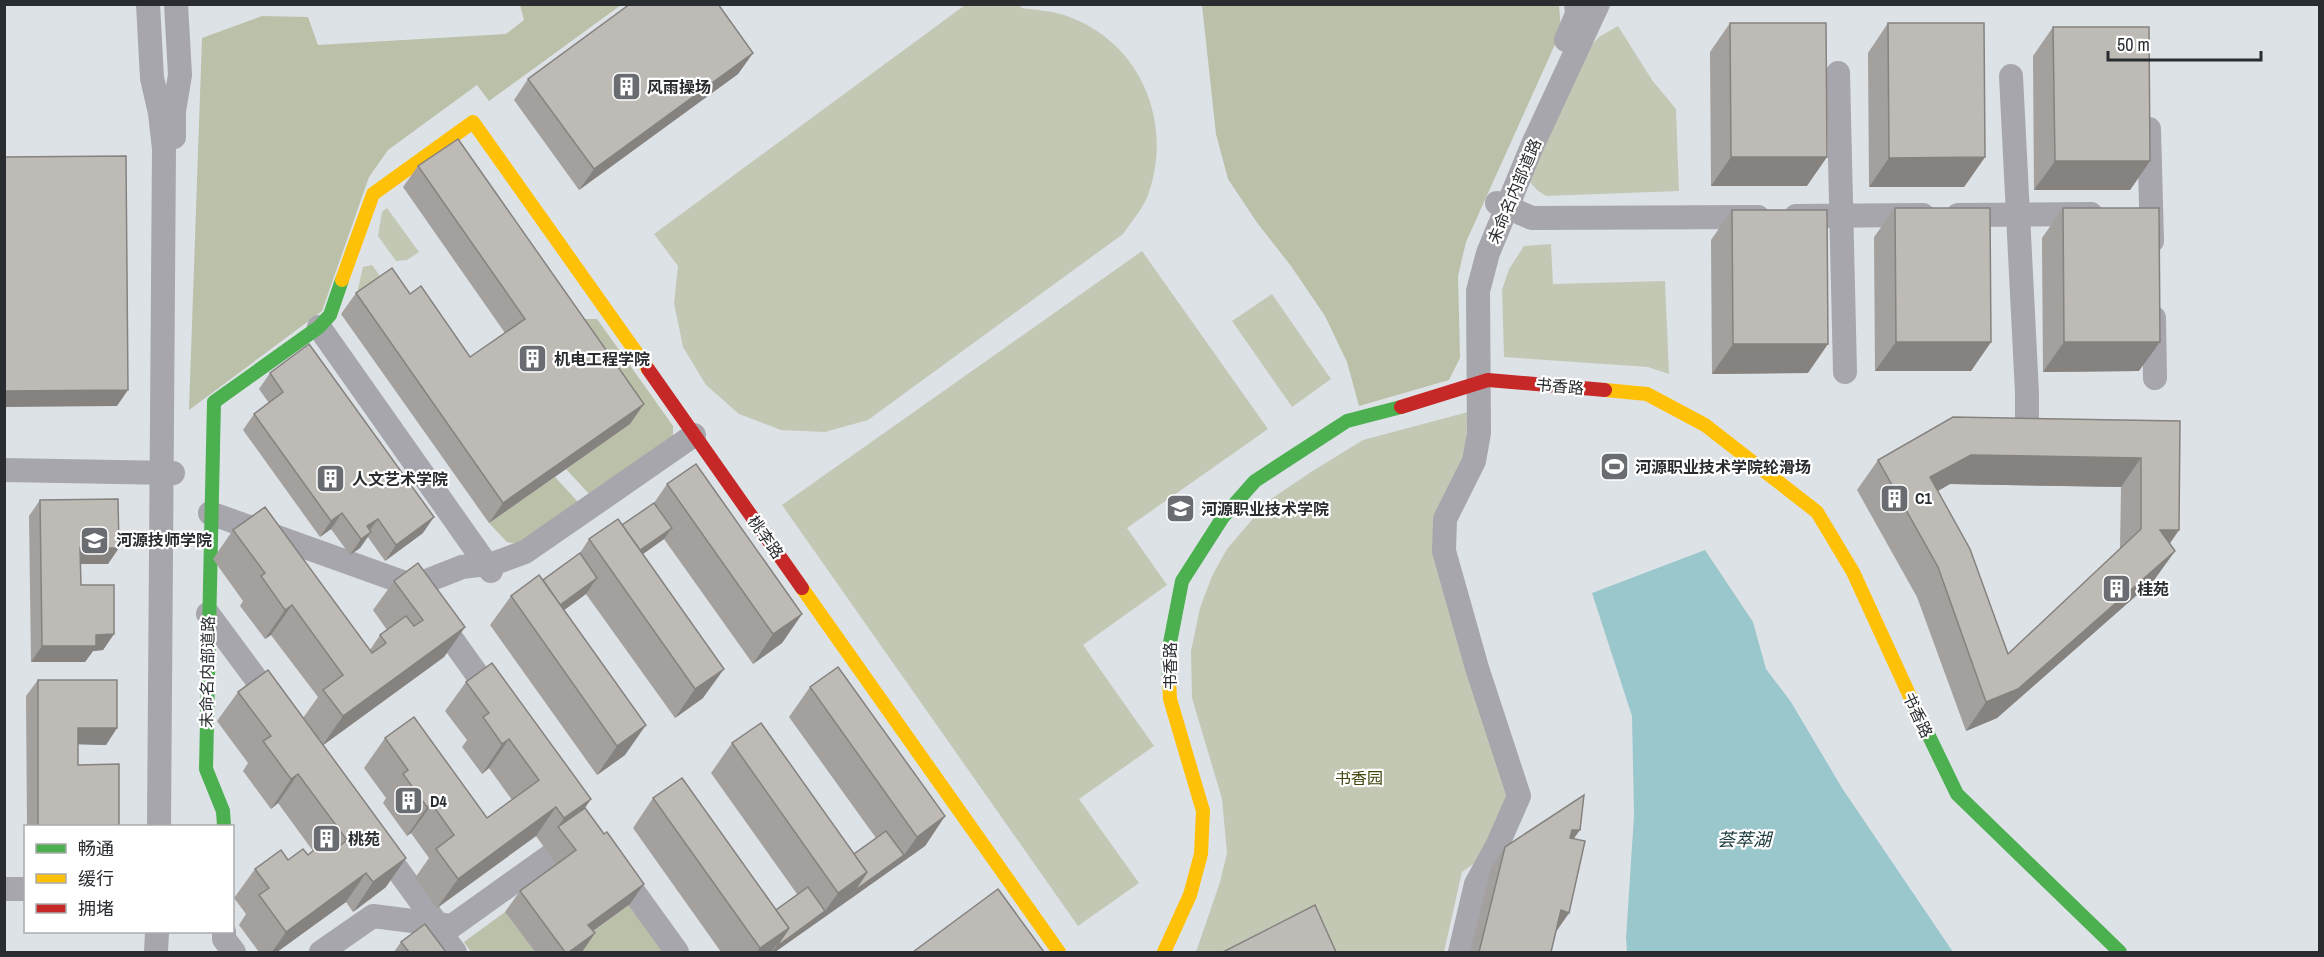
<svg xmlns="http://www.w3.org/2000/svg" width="2324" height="957" font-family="'Archivo Narrow','Noto Sans SC',sans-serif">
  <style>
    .green { fill: #c3c8b4 }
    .forest { fill: #bbc0a9 }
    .water { fill: #9ac7cc }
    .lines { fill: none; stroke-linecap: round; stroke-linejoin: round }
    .street { stroke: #a6a6ac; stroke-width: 24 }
    .fast { stroke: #4caf50; stroke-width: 14 }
    .slow { stroke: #ffc107; stroke-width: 14 }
    .jam { stroke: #c62828; stroke-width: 14 }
    .wall { fill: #a3a09d; fill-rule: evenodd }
    .shaded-wall { fill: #85827f }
    .building { fill: #bebab6; stroke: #85827f; stroke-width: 1.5; fill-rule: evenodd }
    .labels { text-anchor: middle; stroke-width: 4.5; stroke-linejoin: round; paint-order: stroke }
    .poi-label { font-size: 16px; font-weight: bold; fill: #2a2d30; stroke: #fff; text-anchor: start }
    .street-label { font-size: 16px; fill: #2a2d30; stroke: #fff }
    .park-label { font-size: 16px; fill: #41440b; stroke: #fff }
    .water-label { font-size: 18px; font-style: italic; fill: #19393c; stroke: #fff }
  </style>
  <rect width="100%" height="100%" fill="#dde2e7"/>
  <g class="green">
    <path d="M 965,5 L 1019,5 L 1022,8 C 1036,10 1054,11 1067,16 C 1141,42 1174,123 1148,195 C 1143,209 1131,222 1123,234 L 868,420 L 825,432 L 781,430 L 739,414 L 706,385 L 683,347 L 674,303 L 678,266 L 654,234 Z"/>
    <path d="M 1618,26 L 1652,80 L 1676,109 L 1679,191 L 1546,196 L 1537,190 L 1529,181 L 1586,51 L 1599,37 Z"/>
    <path d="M 387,208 L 419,252 L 407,260 L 396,261 L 378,236 L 382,212 Z"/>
    <path d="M 1551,244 L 1553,284 L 1665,281 L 1669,374 L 1648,367 L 1504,357 L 1502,290 L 1509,269 L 1524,246 Z"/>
    <path d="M 1142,251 L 1268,429 L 1127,528 L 1167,585 L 1083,645 L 1154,746 L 1079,799 L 1139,883 L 1078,926 L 782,505 Z"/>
    <path d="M 372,265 L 396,298 L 357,293 L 363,267 Z"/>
    <path d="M 1272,294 L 1331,379 L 1292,407 L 1232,321 Z"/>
    <path d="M 1468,412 L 1465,458 L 1436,516 L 1507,790 L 1503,815 L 1482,858 L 1462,872 L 1444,952 L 1196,952 L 1220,882 L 1227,853 L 1222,799 L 1192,698 L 1191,651 L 1200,608 L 1212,576 L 1227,549 L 1268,501 L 1311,472 L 1363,440 Z"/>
  </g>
  <g class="forest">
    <path d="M 520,5 L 621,5 L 489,101 L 477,85 L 388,150 L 369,177 L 322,311 L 189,410 L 202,38 L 262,16 L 308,17 L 318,45 L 506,34 L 524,20 Z"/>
    <path d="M 1202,5 L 1559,5 L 1561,31 L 1466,242 L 1458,276 L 1460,358 L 1449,380 L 1359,406 L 1347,362 L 1325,316 L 1291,266 L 1258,224 L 1228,179 L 1216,134 Z"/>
    <path d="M 584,319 L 597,319 L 673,426 L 673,436 L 591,496 L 566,469 L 630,424 Z"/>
    <path d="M 555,477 L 579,503 L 517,544 L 507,542 L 489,523 Z"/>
    <path d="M 630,904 L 665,952 L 579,952 L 574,946 Z"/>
    <path d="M 505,912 L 535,952 L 471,952 L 464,942 Z"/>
  </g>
  <path class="water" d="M 1705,550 L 1753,622 L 1766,669 L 1791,702 L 1842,788 L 1953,952 L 1627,952 L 1626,938 L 1634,816 L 1632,716 L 1592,593 Z"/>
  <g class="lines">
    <g class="street">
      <path d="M 148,4 L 152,78 L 160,113 L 164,149 L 159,826"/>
      <path d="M 1566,40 L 1577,14 L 1576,4"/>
      <path d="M 1838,73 L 1845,372"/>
      <path d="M 2011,76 L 2027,393 L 2027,448"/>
      <path d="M 2149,129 L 2152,241"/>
      <path d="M 174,137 L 174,111 L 180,75 L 176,4"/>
      <path d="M 1497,203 L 1532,218 L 1758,217"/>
      <path d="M 1958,215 L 2091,214"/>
      <path d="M 1796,216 L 1923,215"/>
      <path d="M 2154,318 L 2155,378"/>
      <path d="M 319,327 L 491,571"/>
      <path d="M 4,470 L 173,473"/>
      <path d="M 210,513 L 425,590"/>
      <path d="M 208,614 L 274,703"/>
      <path d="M 496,701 L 414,586 L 462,567 L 495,563 L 525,552 L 694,435"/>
      <path d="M 379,844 L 445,935 L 448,943 L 455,952"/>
      <path d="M 618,870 L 677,952"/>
      <path d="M 4,889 L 26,889"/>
      <path d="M 224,932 L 224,939 L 234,952"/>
      <path d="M 156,952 L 157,932"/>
      <path d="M 321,952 L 373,916 L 452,926 L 550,856"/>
      <path d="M 1460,952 L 1476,884 L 1497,846 L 1519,796 L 1477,668 L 1444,551 L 1445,519 L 1474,461 L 1479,433 L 1478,291 L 1488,253 L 1533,144 L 1598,4"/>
    </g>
    <g class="fast">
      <path d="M 1169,679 L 1168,653 L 1182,581 L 1223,517 L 1255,481 L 1347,421 L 1401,407"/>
      <path d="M 1913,703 L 1957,794 L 2120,952"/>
      <path d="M 224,826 L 223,811 L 206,769 L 214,402 L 319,327 L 330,315 L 342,280"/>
    </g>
    <g class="slow">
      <path d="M 342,280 L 373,194 L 473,122 L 648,369"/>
      <path d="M 1605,390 L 1647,394 L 1705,425 L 1817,512 L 1853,572 L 1913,703"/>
      <path d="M 802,588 L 1059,952"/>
      <path d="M 1164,952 L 1190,895 L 1201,854 L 1203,811 L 1170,699 L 1169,679"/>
    </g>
    <g class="jam">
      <path d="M 648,369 L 802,588"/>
      <path d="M 1401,407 L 1488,380 L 1605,390"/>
    </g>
  </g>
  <g class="wall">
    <path d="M 1730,23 L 1807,186 L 1711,186 L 1710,52 Z"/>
    <path d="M 1888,23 L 1985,157 L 1964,187 L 1869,187 L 1868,53 Z"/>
    <path d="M 2053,27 L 2150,161 L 2130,190 L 2034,190 L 2033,56 Z"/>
    <path d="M 753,53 L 738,74 L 579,190 L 514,100 L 528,79 Z"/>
    <path d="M 418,166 L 630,424 L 489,523 L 341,314 L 356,293 L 410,294 L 470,357 L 505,333 L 403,187 Z"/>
    <path d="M 1895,208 L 1991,342 L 1971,371 L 1875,371 L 1874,237 Z"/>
    <path d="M 2063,208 L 2139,371 L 2043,372 L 2042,238 Z"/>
    <path d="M 1732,210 L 1808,373 L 1712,374 L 1711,240 Z"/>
    <path d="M 270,373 L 423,533 L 385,561 L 368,537 L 360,548 L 350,555 L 331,529 L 320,537 L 243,430 L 254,414 L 269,403 L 259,389 Z"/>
    <path d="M 2180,421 L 2179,530 L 2170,543 L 2175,551 L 2154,580 L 1997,718 L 1966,731 L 1917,597 L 1857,490 L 1878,460 ZM 1950,484 L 2121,487 L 2120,549 L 2008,654 L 1938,491 Z"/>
    <path d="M 667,484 L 802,614 L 782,643 L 753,664 L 664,539 L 643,554 L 703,698 L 675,718 L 586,594 L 564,610 L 625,755 L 597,775 L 490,625 L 511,596 L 542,580 L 580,553 L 589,539 L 622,525 L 654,503 Z"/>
    <path d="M 40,500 L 108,564 L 80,564 L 81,585 L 114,634 L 103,650 L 93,651 L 85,662 L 31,662 L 29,516 Z"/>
    <path d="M 233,530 L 370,650 L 380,635 L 387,630 L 373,610 L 394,581 L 465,627 L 444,657 L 323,745 L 386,887 L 353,912 L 346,902 L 277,952 L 259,952 L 239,925 L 246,914 L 234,898 L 255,869 L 308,855 L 313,851 L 278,803 L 271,809 L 243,771 L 248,763 L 217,721 L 238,692 L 303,718 L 318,697 L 271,635 L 265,639 L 240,606 L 243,601 L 213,559 Z"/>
    <path d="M 38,680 L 117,728 L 106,745 L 78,744 L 78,765 L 119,826 L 27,826 L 26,696 Z"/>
    <path d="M 466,682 L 591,799 L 585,808 L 630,904 L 593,931 L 595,933 L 582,952 L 535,952 L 505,912 L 520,891 L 556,864 L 536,836 L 437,908 L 415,878 L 429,858 L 411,833 L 407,836 L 383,803 L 386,798 L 364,768 L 385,738 L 487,818 L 512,800 L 489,768 L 482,774 L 462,747 L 467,740 L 445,711 Z"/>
    <path d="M 810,687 L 945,816 L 925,846 L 775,952 L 721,952 L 633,828 L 653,798 L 776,910 L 797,894 L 711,773 L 732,743 L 854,854 L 876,838 L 789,717 Z"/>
    <path d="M 1573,839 L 1569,913 L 1556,932 L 1551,952 L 1470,952 L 1491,868 L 1505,847 Z"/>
    <path d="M 401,942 L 446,952 L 394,952 Z"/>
  </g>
  <g class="shaded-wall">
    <path d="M 753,53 L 738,74 L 579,190 L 594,169 Z"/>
    <path d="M 1731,157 L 1827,157 L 1807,186 L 1711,186 Z"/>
    <path d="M 1985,157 L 1964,187 L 1869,187 L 1889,158 Z"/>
    <path d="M 2055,161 L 2150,161 L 2130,190 L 2034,190 Z"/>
    <path d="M 1896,342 L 1991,342 L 1971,371 L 1875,371 Z"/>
    <path d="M 2064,342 L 2160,342 L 2139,371 L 2043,372 Z"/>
    <path d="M 1733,344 L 1828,344 L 1808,373 L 1712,374 Z"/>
    <path d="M 128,390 L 117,406 L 4,407 L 4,391 Z"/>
    <path d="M 644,404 L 630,424 L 489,523 L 503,503 Z"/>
    <path d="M 1971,455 L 2141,458 L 2121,487 L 1950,484 L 1909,507 L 1930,477 Z"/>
    <path d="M 342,513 L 331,529 L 320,537 L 331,521 Z"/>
    <path d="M 434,517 L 423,533 L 385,561 L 396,545 Z"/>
    <path d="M 378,519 L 366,535 L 367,526 Z"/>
    <path d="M 672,528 L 664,539 L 615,574 L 623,563 Z"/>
    <path d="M 2160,530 L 2179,530 L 2159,559 Z"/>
    <path d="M 371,532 L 360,548 L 350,555 L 361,539 Z"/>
    <path d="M 80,548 L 119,548 L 108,564 L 69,564 Z"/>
    <path d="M 2175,551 L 2154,580 L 1997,718 L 1966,731 L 1986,702 Z"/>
    <path d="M 597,578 L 586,594 L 537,630 L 548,614 Z"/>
    <path d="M 292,605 L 271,635 L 265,639 L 285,610 Z"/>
    <path d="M 802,614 L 782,643 L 753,664 L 773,634 Z"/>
    <path d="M 465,627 L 444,657 L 322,746 L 343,716 Z"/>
    <path d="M 114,634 L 103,650 L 93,651 L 85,662 L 31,662 L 42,646 L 96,635 Z"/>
    <path d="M 724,669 L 703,698 L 675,718 L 695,689 Z"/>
    <path d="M 646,725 L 625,755 L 597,775 L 617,746 Z"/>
    <path d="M 78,728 L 117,728 L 106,745 L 66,744 Z"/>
    <path d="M 509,739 L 489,768 L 482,774 L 502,744 Z"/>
    <path d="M 298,774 L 278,803 L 271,809 L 291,779 Z"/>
    <path d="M 591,799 L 570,828 L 558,827 L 564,818 Z"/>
    <path d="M 432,804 L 411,833 L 407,836 L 427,807 Z"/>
    <path d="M 556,807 L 536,836 L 437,908 L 458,879 Z"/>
    <path d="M 945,816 L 925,846 L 846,902 L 854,891 L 904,855 L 917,837 Z"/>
    <path d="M 1572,830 L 1580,830 L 1565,851 Z"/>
    <path d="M 406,858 L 386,887 L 353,912 L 373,882 Z"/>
    <path d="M 867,872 L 846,902 L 775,952 L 771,952 L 776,947 L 825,911 L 838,893 Z"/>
    <path d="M 366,873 L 346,902 L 277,952 L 272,952 L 286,932 Z"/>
    <path d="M 644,884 L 630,904 L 574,945 L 588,925 Z"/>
    <path d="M 1561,910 L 1569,913 L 1554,934 Z"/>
    <path d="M 789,928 L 771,952 L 757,952 L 760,948 Z"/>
    <path d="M 595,933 L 582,952 L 569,952 Z"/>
  </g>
  <g class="building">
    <path d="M 630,4 L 718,4 L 753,53 L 594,169 L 528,79 Z"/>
    <path d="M 1730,23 L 1826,23 L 1827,157 L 1731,157 Z"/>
    <path d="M 1888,23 L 1984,23 L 1985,157 L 1889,158 Z"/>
    <path d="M 2053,27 L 2149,27 L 2150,161 L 2055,161 Z"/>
    <path d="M 458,139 L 644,404 L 503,503 L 356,293 L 392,268 L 410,294 L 421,286 L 470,357 L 525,319 L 418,166 Z"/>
    <path d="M 126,156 L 128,390 L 4,391 L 4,157 Z"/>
    <path d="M 1895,208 L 1990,208 L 1991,342 L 1896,342 Z"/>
    <path d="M 2063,208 L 2159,208 L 2160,342 L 2064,342 Z"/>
    <path d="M 1732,210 L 1827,210 L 1828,344 L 1733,344 Z"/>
    <path d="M 309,344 L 434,517 L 396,545 L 378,519 L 367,526 L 371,532 L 361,539 L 342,513 L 331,521 L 254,414 L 283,392 L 270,373 Z"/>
    <path d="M 1953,417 L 2180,421 L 2179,530 L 2160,530 L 2175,551 L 2018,689 L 1986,702 L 1938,567 L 1878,460 ZM 1971,455 L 2141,458 L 2141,529 L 2008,654 L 1970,549 L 1930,477 Z"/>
    <path d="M 696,464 L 802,614 L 773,634 L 667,484 Z"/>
    <path d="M 118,499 L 119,548 L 80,548 L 81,585 L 114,585 L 114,634 L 96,635 L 96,646 L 42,646 L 40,500 Z"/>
    <path d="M 654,503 L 672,528 L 640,550 L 622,525 Z"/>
    <path d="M 265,507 L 372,653 L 386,643 L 380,635 L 406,616 L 414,626 L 423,620 L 394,581 L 418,563 L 465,627 L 343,716 L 323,690 L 343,675 L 292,605 L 285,610 L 261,576 L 265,573 L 233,530 Z"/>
    <path d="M 618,519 L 724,669 L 695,689 L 589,539 Z"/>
    <path d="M 580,553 L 597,578 L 560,605 L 543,580 Z"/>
    <path d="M 539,575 L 646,725 L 617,746 L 511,596 Z"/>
    <path d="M 492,663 L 591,799 L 564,818 L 556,807 L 458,879 L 436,849 L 454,835 L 432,804 L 427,807 L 403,774 L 408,770 L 385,738 L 414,717 L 487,818 L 539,780 L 509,739 L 502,744 L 483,717 L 489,713 L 466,682 Z"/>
    <path d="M 838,667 L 945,816 L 917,837 L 810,687 Z"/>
    <path d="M 268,670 L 406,858 L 373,882 L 366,873 L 286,932 L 259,895 L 269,888 L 255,869 L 281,850 L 288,860 L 303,849 L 308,855 L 325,841 L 333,851 L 347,840 L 298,774 L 291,779 L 263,741 L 271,736 L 238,692 Z"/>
    <path d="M 38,680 L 117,680 L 117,728 L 78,728 L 78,765 L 119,764 L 119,826 L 38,826 Z"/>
    <path d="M 761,723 L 867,872 L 838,893 L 732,743 Z"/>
    <path d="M 682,778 L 789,928 L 760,948 L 653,798 Z"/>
    <path d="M 1584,795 L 1580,830 L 1572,830 L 1570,838 L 1585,841 L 1569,913 L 1561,910 L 1551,952 L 1479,952 L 1505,847 Z"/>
    <path d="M 585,808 L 604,834 L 607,832 L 644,884 L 588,925 L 595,933 L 569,952 L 565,952 L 520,891 L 576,850 L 558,827 Z"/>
    <path d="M 886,831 L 904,855 L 854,891 L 867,872 L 854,854 Z"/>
    <path d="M 808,887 L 825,911 L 776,947 L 789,928 L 776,910 Z"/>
    <path d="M 998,889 L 1044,952 L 913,952 Z"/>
    <path d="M 1315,905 L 1336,952 L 1223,952 Z"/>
    <path d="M 425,924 L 446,952 L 409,952 L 401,942 Z"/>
  </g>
  <defs>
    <symbol id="building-square" viewBox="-11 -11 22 22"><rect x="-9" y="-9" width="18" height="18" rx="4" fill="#696c70" stroke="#fff"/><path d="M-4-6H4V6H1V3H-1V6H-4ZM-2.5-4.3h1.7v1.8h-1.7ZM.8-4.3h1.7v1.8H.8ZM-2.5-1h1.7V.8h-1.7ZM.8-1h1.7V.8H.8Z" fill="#fff"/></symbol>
    <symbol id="stadium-square" viewBox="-11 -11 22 22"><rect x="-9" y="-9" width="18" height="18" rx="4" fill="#696c70" stroke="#fff"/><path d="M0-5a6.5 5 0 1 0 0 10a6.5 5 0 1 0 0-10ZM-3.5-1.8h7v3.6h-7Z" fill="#fff"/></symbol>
    <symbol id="university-square" viewBox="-11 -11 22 22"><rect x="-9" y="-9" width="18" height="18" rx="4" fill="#696c70" stroke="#fff"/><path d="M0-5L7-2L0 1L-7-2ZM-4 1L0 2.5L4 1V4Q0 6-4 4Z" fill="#fff"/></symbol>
    <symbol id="school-square" viewBox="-11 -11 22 22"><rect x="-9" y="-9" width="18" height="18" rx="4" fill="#696c70" stroke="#fff"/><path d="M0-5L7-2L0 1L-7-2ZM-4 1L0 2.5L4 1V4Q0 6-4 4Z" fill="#fff"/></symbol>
  </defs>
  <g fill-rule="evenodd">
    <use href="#building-square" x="610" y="70" width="33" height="33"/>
    <use href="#building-square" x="516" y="342" width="33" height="33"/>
    <use href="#stadium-square" x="1598" y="450" width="33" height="33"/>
    <use href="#building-square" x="314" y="462" width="33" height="33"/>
    <use href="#building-square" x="1878" y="482" width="33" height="33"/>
    <use href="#university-square" x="1164" y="492" width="33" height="33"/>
    <use href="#school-square" x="78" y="524" width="33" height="33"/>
    <use href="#building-square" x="2100" y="572" width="33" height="33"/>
    <use href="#building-square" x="392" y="784" width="33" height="33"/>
    <use href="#building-square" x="310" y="822" width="33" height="33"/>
  </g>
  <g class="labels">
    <g class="poi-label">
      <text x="647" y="93">风雨操场</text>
      <text x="554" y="365">机电工程学院</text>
      <text x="1635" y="473">河源职业技术学院轮滑场</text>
      <text x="352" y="485">人文艺术学院</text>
      <text x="1915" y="504">C1</text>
      <text x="1201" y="515">河源职业技术学院</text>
      <text x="116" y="546">河源技师学院</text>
      <text x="2137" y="595">桂苑</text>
      <text x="430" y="807">D4</text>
      <text x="348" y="845">桃苑</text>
    </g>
    <g class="street-label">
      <text transform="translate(1514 191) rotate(-67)" y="6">未命名内部道路</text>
      <text transform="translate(1560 386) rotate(5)" y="6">书香路</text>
      <text transform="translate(766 537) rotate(55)" y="6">桃李路</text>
      <text transform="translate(1170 666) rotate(-90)" y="6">书香路</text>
      <text transform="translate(207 672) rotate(-89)" y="6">未命名内部道路</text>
      <text transform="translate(1918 715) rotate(65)" y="6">书香路</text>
    </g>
    <g class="park-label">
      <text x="1359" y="784">书香园</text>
    </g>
    <g class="water-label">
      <text x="1744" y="846">荟萃湖</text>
    </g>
  </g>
  <rect width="2324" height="957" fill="none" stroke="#2a2d30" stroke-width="12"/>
  <rect x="24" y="825" width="210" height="108" fill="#ffffff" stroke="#aaabac" stroke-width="1.5"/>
  <rect x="36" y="844" width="30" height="9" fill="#4caf50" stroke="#aaabac" stroke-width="1.5"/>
  <text x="78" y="855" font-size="18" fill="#2a2d30">畅通</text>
  <rect x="36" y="874" width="30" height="9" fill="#ffc107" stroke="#aaabac" stroke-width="1.5"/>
  <text x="78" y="885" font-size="18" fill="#2a2d30">缓行</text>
  <rect x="36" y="904" width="30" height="9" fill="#c62828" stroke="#aaabac" stroke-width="1.5"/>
  <text x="78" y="915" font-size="18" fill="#2a2d30">拥堵</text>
  <path d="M2108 51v9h153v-9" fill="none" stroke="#2a2d30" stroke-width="3"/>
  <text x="2117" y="51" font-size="18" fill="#2a2d30" stroke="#ffffff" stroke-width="4.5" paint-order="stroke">50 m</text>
</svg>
